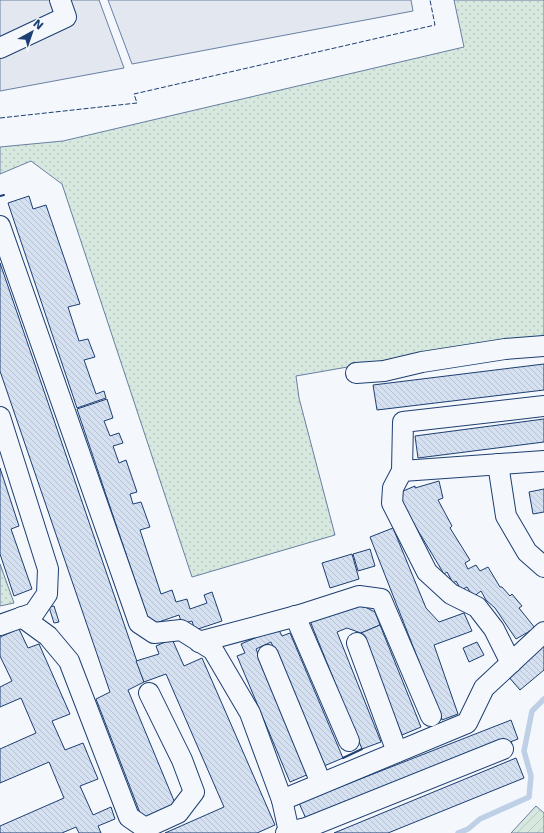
<svg xmlns="http://www.w3.org/2000/svg" width="544" height="833" font-family="'DejaVu Sans',sans-serif">
  <style>
    .grass { fill: url(#grass-dots); stroke: #687fa3 }
    .garden { fill: url(#garden-furrows); stroke: #687fa3 }
    .parking { fill: #e3e8f0; stroke: #687fa3 }
    .lines { fill: none; stroke-linecap: round; stroke-linejoin: round }
    .stream { stroke: #bed0e5; stroke-width: 5.5 }
    .building { fill: url(#building-back-hatch); stroke: #1d3f73 }
    .minor-casing { stroke: #1d3f73; stroke-width: 22 }
    .minor { stroke: #f4f7fb; stroke-width: 20 }
    .fence { stroke: #1d3f73; stroke-width: 1; stroke-dasharray: 5 2; stroke-linecap: butt }
    .wall { stroke: #1d3f73; stroke-width: 2 }
  </style>
  <defs>
    <pattern id="grass-dots" width="8" height="8" patternUnits="userSpaceOnUse"><rect width="8" height="8" fill="#d7e8df"/><path d="M2 2h.1M6 6h.1" fill="none" stroke="#b8c8c3" stroke-width="1.8" stroke-linecap="round"/></pattern>
    <pattern id="garden-furrows" width="10" height="10" patternUnits="userSpaceOnUse"><rect width="10" height="10" fill="#d7e8df"/><path d="M-1 1l2-2M0 10L10 0M9 11l2-2" fill="none" stroke="#b8c8c3"/></pattern>
    <pattern id="building-back-hatch" width="6" height="6" patternUnits="userSpaceOnUse"><rect width="6" height="6" fill="#d5e0f0"/><path d="M-1 5l2 2M0 0l6 6M5-1l2 2" fill="none" stroke="#b6c1d1"/></pattern>
  </defs>
  <rect width="100%" height="100%" fill="#f4f7fb"/>
  <g class="grass">
    <path d="M 454,0 L 544,0 L 544,338 L 502,340 L 296,376 L 299,398 L 335,535 L 192,577 L 62,184 L 31,161 L 0,174 L 0,147 L 63,141 L 464,47 Z"/>
    <path d="M 0,564 L 14,603 L 0,606 Z"/>
  </g>
  <path class="garden" d="M 536,806 L 544,813 L 544,833 L 511,833 Z"/>
  <g class="parking">
    <path d="M 0,0 L 99,0 L 124,68 L 0,91 Z"/>
    <path d="M 108,0 L 411,0 L 413,11 L 132,64 Z"/>
  </g>
  <g class="lines">
    <path class="stream" d="M 458,833 L 468,829 L 480,819 L 529,797 L 531,776 L 524,751 L 532,711 L 544,699"/>
  </g>
  <g class="building">
    <path d="M 29,196 L 33,209 L 46,205 L 80,304 L 68,307 L 79,341 L 88,339 L 95,357 L 84,360 L 96,394 L 104,391 L 106,398 L 77,408 L 8,203 Z"/>
    <path d="M 0,263 L 144,682 L 128,690 L 177,808 L 142,818 L 96,699 L 110,692 L 0,371 Z"/>
    <path d="M 544,364 L 544,390 L 377,410 L 373,385 Z"/>
    <path d="M 107,399 L 113,418 L 104,421 L 110,436 L 119,433 L 123,443 L 113,446 L 119,463 L 126,460 L 137,492 L 130,494 L 133,504 L 141,502 L 150,527 L 140,530 L 161,594 L 172,590 L 176,602 L 187,599 L 190,609 L 207,603 L 204,595 L 212,592 L 222,621 L 195,630 L 192,621 L 182,624 L 179,615 L 150,625 L 77,409 Z"/>
    <path d="M 544,419 L 544,442 L 418,458 L 415,436 Z"/>
    <path d="M 0,468 L 19,526 L 11,529 L 32,589 L 14,596 L 0,554 Z"/>
    <path d="M 439,481 L 443,498 L 438,500 L 452,526 L 450,528 L 470,560 L 465,563 L 468,569 L 476,565 L 480,571 L 488,567 L 500,587 L 502,587 L 510,596 L 512,594 L 522,606 L 519,608 L 535,628 L 516,639 L 495,608 L 486,600 L 481,591 L 473,597 L 467,587 L 461,590 L 456,581 L 453,583 L 447,572 L 444,574 L 396,494 L 415,486 L 415,488 Z"/>
    <path d="M 544,489 L 544,512 L 533,514 L 529,492 Z"/>
    <path d="M 393,528 L 426,608 L 439,622 L 464,613 L 472,631 L 434,645 L 458,714 L 442,720 L 370,537 Z"/>
    <path d="M 370,549 L 375,566 L 358,571 L 353,554 Z"/>
    <path d="M 352,554 L 359,579 L 330,588 L 322,563 Z"/>
    <path d="M 351,605 L 365,607 L 375,612 L 380,625 L 361,633 L 347,628 L 337,632 L 381,742 L 362,749 L 310,621 Z"/>
    <path d="M 54,606 L 59,622 L 54,623 L 49,607 Z"/>
    <path d="M 380,625 L 421,727 L 402,735 L 361,633 Z"/>
    <path d="M 278,628 L 282,636 L 290,633 L 343,758 L 324,766 L 271,642 L 256,649 L 309,774 L 290,782 L 237,656 L 245,653 L 241,644 Z"/>
    <path d="M 19,629 L 28,648 L 39,644 L 70,714 L 52,721 L 65,750 L 83,743 L 98,779 L 80,786 L 93,815 L 111,807 L 115,819 L 98,826 L 101,833 L 79,833 L 76,827 L 62,833 L 0,833 L 0,826 L 64,798 L 49,762 L 0,783 L 0,749 L 36,733 L 21,698 L 0,707 L 0,687 L 12,681 L 0,656 L 0,637 Z"/>
    <path d="M 172,639 L 184,666 L 202,658 L 275,825 L 257,833 L 165,833 L 224,807 L 166,674 L 144,682 L 136,661 L 159,654 L 156,646 Z"/>
    <path d="M 477,642 L 484,655 L 469,662 L 463,648 Z"/>
    <path d="M 544,645 L 544,670 L 520,690 L 507,675 Z"/>
    <path d="M 511,720 L 518,739 L 307,821 L 299,803 Z"/>
    <path d="M 516,758 L 524,778 L 388,833 L 334,833 Z"/>
  </g>
  <g class="lines">
    <defs>
      <g id="minor">
        <path d="M 0,48 L 66,17 L 60,0"/>
        <path d="M 0,226 L 139,623 L 154,633 L 181,630 L 213,650 L 250,713 L 282,800 L 289,832 L 286,833"/>
        <path d="M 356,373 L 384,371 L 422,362 L 505,349 L 544,346"/>
        <path d="M 0,417 L 48,569 L 47,594 L 34,613 L 0,625"/>
        <path d="M 498,464 L 506,516 L 527,552 L 544,567"/>
        <path d="M 402,471 L 544,461"/>
        <path d="M 295,616 L 349,741"/>
        <path d="M 22,617 L 48,636 L 69,661 L 129,817 L 145,828 L 178,813 L 194,792 L 182,760 L 149,693"/>
        <path d="M 199,642 L 300,615 L 359,596 L 381,599 L 431,716"/>
        <path d="M 357,643 L 397,752"/>
        <path d="M 268,655 L 321,783"/>
        <path d="M 511,663 L 494,629 L 477,607 L 451,594 L 427,572 L 392,503 L 393,488 L 402,471 L 403,422 L 544,406"/>
        <path d="M 282,800 L 467,723 L 484,688 L 544,632"/>
        <path d="M 289,832 L 306,828 L 503,749"/>
      </g>
    </defs>
    <use href="#minor" class="minor-casing"/>
    <use href="#minor" class="minor"/>
    <path class="fence" d="M 0,118 L 137,103 L 134,94 L 435,25 L 430,0"/>
    <g class="wall">
      <path d="M 0,196 L 4,195"/>
      <path d="M 343,758 L 362,749"/>
    </g>
  </g>
  <g transform="translate(32 32) rotate(40)" stroke="#f4f7fb" stroke-width="3" paint-order="stroke">
  <path d="M0-3L7 15L0 10L-7 15Z" fill="#1d3f73"/>
  <text y="-6" font-size="11" font-weight="bold" text-anchor="middle" fill="#1d3f73">N</text>
  </g>
</svg>
